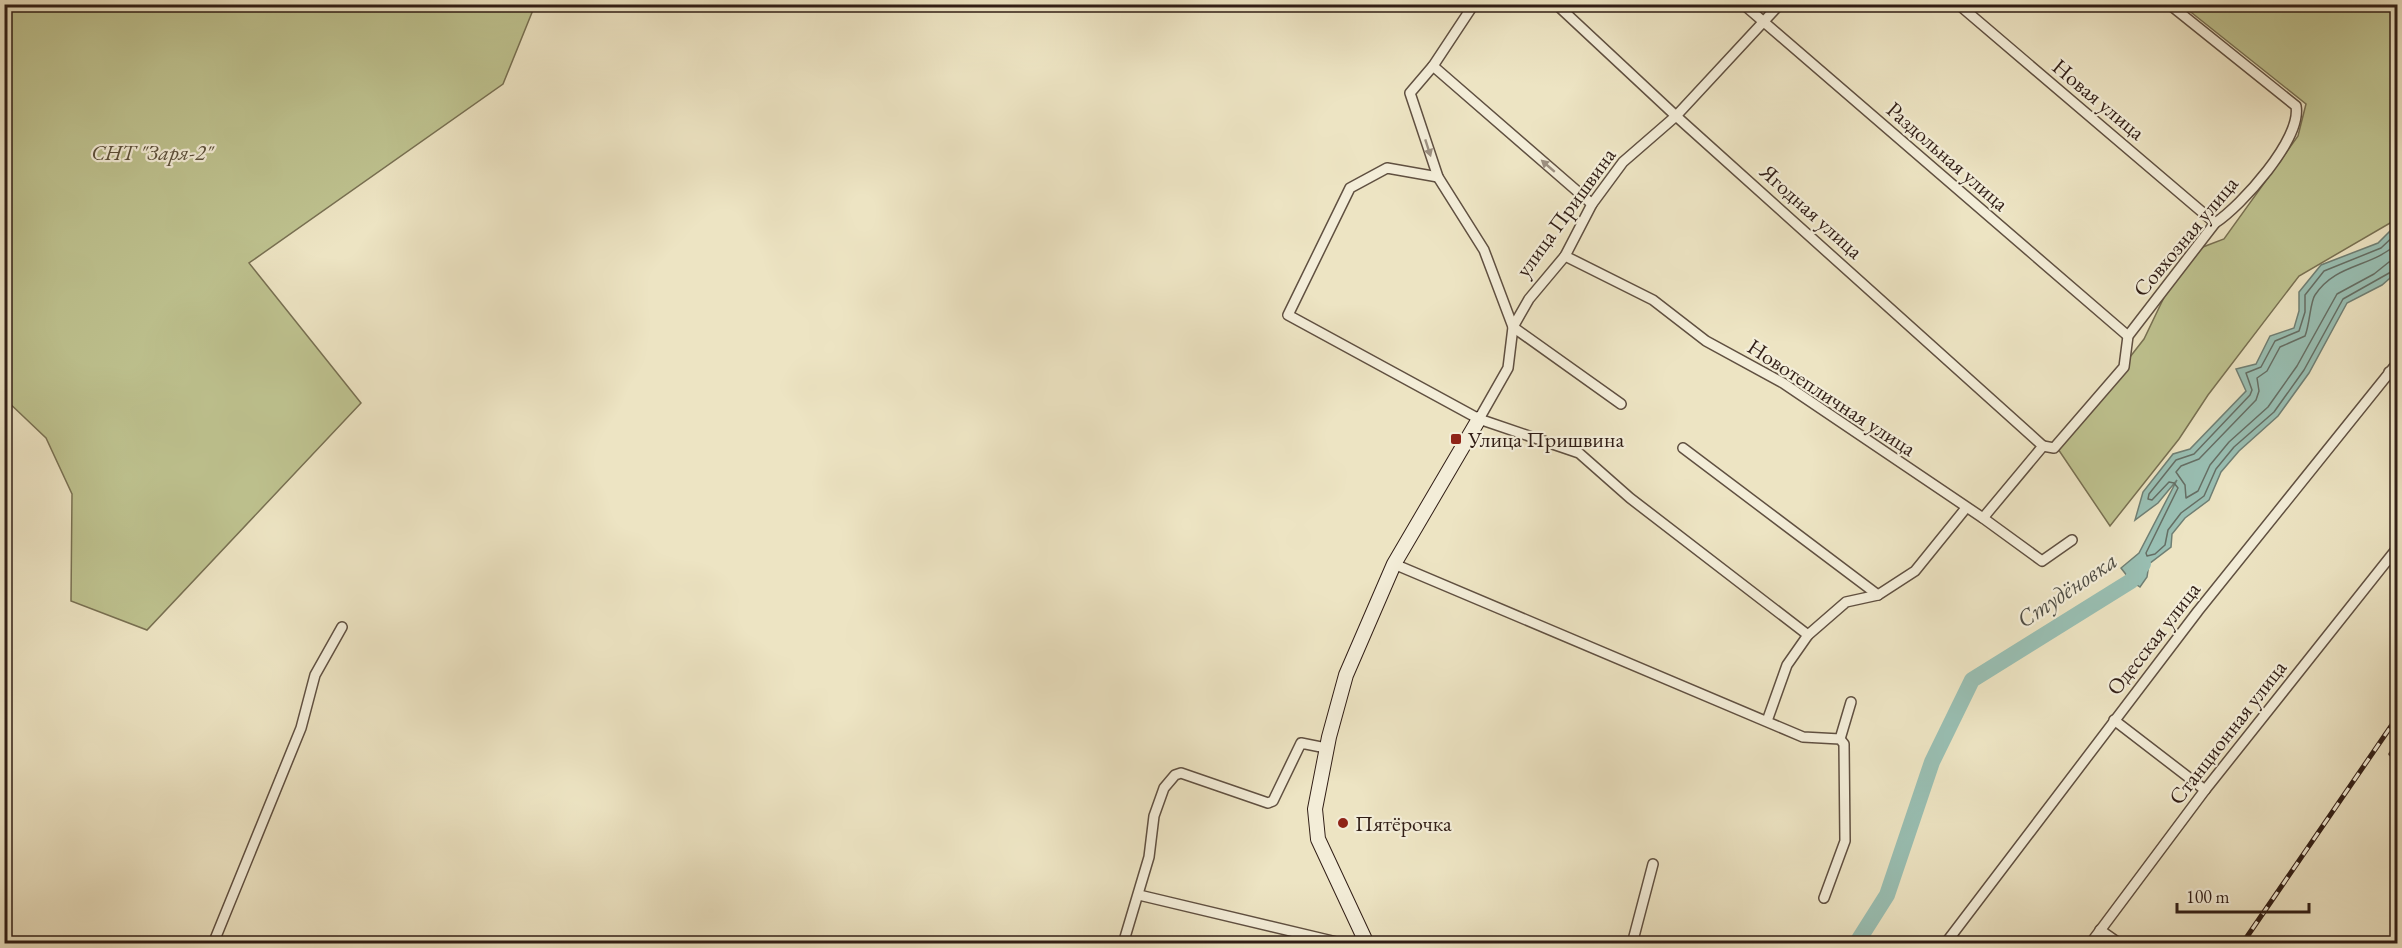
<svg xmlns="http://www.w3.org/2000/svg" width="2402" height="948" font-family="'EB Garamond',serif">
  <style>
    .green { fill: #bec28f; stroke: #787052; stroke-width: 1.5 }
    .water { fill: #99bfb3; stroke: #6f7f74; stroke-width: 1.5 }
    .lines { fill: none; stroke-linecap: round; stroke-linejoin: round }
    .shore { stroke: #656e64; stroke-width: 1.5 }
    .river { stroke: #99bfb3; stroke-width: 16 }
    .street-casing { stroke: #605041; stroke-width: 12 }
    .secondary-casing { stroke: #311e16; stroke-width: 16 }
    .street { stroke: #f3edd8; stroke-width: 9 }
    .secondary { stroke: #f3edd8; stroke-width: 14 }
    .rail-casing { stroke: #311e16; stroke-width: 5 }
    .rail { stroke: #f3edd8; stroke-width: 3; stroke-dasharray: 9; stroke-linecap: butt }
    .oneway { fill: #9c9081 }
    .poi-dot { fill: #8f2418; stroke: #f3edd8; stroke-width: 2 }
    .labels { text-anchor: middle; stroke-width: 4.5; stroke-linejoin: round; paint-order: stroke }
    .street-label { font-size: 22px; fill: #311e16; stroke: #f3edd8 }
    .park-label { font-size: 22px; font-style: italic; fill: #5b4f3a; stroke: #f3edd8 }
    .poi-label { font-size: 22px; fill: #311e16; stroke: #f3edd8; text-anchor: start }
    .water-label { font-size: 24px; font-style: italic; fill: #504e45; stroke: #f3edd8 }
  </style>
  <rect width="100%" height="100%" fill="#ede4c3"/>
  <filter id="stains"><feTurbulence type="fractalNoise" baseFrequency=".00333" numOctaves="4"/><feColorMatrix values="0 0 0 0 .2 0 0 0 0 .09 0 0 0 0 .02 0 0 0 .5 -.17"/></filter>
  <radialGradient id="worn" r=".72"><stop offset=".6" stop-color="#630" stop-opacity="0"/><stop offset="1" stop-color="#630" stop-opacity=".3"/></radialGradient>
  <g class="green">
    <path d="M 4,5 L 535,5 L 503,84 L 249,263 L 361,403 L 147,630 L 71,601 L 72,494 L 46,438 L 5,399 Z"/>
    <path d="M 2182,5 L 2397,5 L 2397,219 L 2299,276 L 2208,395 L 2179,439 L 2110,526 L 2058,449 L 2144,339 L 2169,287 L 2203,247 L 2224,239 L 2298,136 L 2306,104 Z"/>
  </g>
  <path class="water" d="M 2397,224 L 2397,272 L 2382,285 L 2347,303 L 2309,373 L 2278,416 L 2239,451 L 2221,472 L 2209,500 L 2185,518 L 2172,534 L 2171,547 L 2149,564 L 2147,577 L 2140,587 L 2131,581 L 2121,568 L 2139,553 L 2177,480 L 2158,503 L 2135,520 L 2143,492 L 2173,454 L 2190,449 L 2246,391 L 2236,369 L 2256,364 L 2270,336 L 2294,328 L 2299,311 L 2299,292 L 2321,265 L 2378,243 Z"/>
  <g class="lines">
    <g class="shore">
      <path d="M 2398,232 L 2381,248 L 2324,271 L 2305,295 L 2305,312 L 2299,331 L 2275,341 L 2261,367 L 2246,373 L 2252,390 L 2250,395 L 2194,454 L 2176,460 L 2149,494 L 2148,499 L 2152,500 L 2169,482 L 2174,483 L 2178,488 L 2146,553 L 2147,556 L 2155,554 L 2165,545 L 2168,530 L 2181,513 L 2204,496 L 2216,469 L 2234,447 L 2274,412 L 2304,370 L 2343,299 L 2398,268"/>
      <path d="M 2398,243 C 2371,268 2336,263 2315,295 C 2310,302 2310,324 2305,336 L 2280,347 L 2267,371 L 2257,378 L 2259,391 L 2256,400 L 2199,459 L 2181,466 L 2176,472 L 2185,485 L 2186,498 L 2198,491 L 2210,465 L 2229,442 L 2268,407 L 2297,366 L 2337,294 L 2374,274 L 2389,262 L 2398,260"/>
    </g>
    <path class="river" d="M 1856,944 L 1887,895 L 1932,762 L 1972,680 L 2131,581 L 2143,564"/>
    <defs>
      <g id="street">
        <path d="M 1474,4 L 1433,66 L 1410,93 L 1438,177 L 1484,250 L 1513,327 L 1621,404"/>
        <path d="M 1556,4 L 1676,116 L 2043,446"/>
        <path d="M 1743,4 L 2128,336"/>
        <path d="M 1958,4 L 2215,223"/>
        <path d="M 1433,66 L 1592,204"/>
        <path d="M 1438,177 L 1387,168 L 1350,188 L 1288,315 L 1479,419 L 1579,453 L 1630,498 L 1808,635"/>
        <path d="M 1565,256 L 1653,300 L 1706,341 L 1783,383 L 1983,518 L 2042,561 L 2072,540"/>
        <path d="M 2389,372 L 2398,382"/>
        <path d="M 1479,419 L 1508,368 L 1513,327 L 1529,299 L 1565,256 L 1592,204 L 1623,162 L 1676,116 L 1780,4"/>
        <path d="M 1683,448 L 1878,595"/>
        <path d="M 1983,518 L 2043,446 L 2054,448 L 2124,367 L 2128,336 L 2215,223 C 2241,206 2302,139 2296,106 L 2169,4"/>
        <path d="M 1394,564 L 1803,737 L 1840,739 L 1844,744 L 1845,841 L 1824,898"/>
        <path d="M 2114,720 L 2205,790"/>
        <path d="M 1767,721 L 1787,665 L 1808,635 L 1846,602 L 1878,595 L 1915,571 L 1966,508"/>
        <path d="M 1840,739 L 1851,702"/>
        <path d="M 1139,895 L 1345,944"/>
        <path d="M 2100,930 L 2120,944"/>
        <path d="M 213,944 L 301,728 L 315,675 L 342,627"/>
        <path d="M 1123,944 L 1149,857 L 1154,816 L 1164,788 L 1175,775 L 1181,773 L 1268,803 L 1273,801 L 1301,743 L 1326,748"/>
        <path d="M 1632,944 L 1653,864"/>
        <path d="M 1945,944 L 2198,611 L 2398,362"/>
        <path d="M 2090,944 L 2205,790 L 2398,547"/>
      </g>
      <path id="secondary" d="M 1367,944 L 1318,839 L 1315,809 L 1329,737 L 1346,675 L 1394,564 L 1479,419"/>
    </defs>
    <use href="#street" class="street-casing"/>
    <use href="#secondary" class="secondary-casing"/>
    <use href="#street" class="street"/>
    <use href="#secondary" class="secondary"/>
    <defs>
      <g id="rail">
        <path d="M 2391,754 L 2398,744"/>
        <path d="M 2242,944 L 2398,716"/>
      </g>
    </defs>
    <use href="#rail" class="rail-casing"/>
    <use href="#rail" class="rail"/>
  </g>
  <defs><path id="oneway-solid" d="M-6-.8H1V-3.2L6.5 0L1 3.2V.8H-6Z" transform="scale(1.5)"/></defs>
  <g class="oneway">
    <use href="#oneway-solid" transform="translate(1428 148) rotate(72)"/>
    <use href="#oneway-solid" transform="translate(1548 166) rotate(-139)"/>
  </g>
  <g class="poi-dot">
    <rect x="1450" y="433" width="12" height="12" rx="3"/>
    <circle cx="1343" cy="823" r="6"/>
  </g>
  <g class="labels">
    <g class="street-label">
      <text transform="translate(2099 99) rotate(40)" y="8">Новая улица</text>
      <text transform="translate(1948 156) rotate(41)" y="8">Раздольная улица</text>
      <text transform="translate(1812 211) rotate(42)" y="8">Ягодная улица</text>
      <text transform="translate(1565 212) rotate(-54)" y="8">улица Пришвина</text>
      <text transform="translate(2185 236) rotate(-50)" y="8">Совхозная улица</text>
      <text transform="translate(1832 397) rotate(33)" y="8">Новотепличная улица</text>
      <text transform="translate(2153 638) rotate(-52)" y="8">Одесская улица</text>
      <text transform="translate(2227 732) rotate(-52)" y="8">Станционная улица</text>
    </g>
    <g class="park-label">
      <text x="152" y="160">СНТ "Заря-2"</text>
    </g>
    <g class="poi-label">
      <text x="1468" y="447">Улица Пришвина</text>
      <text x="1355" y="831">Пятёрочка</text>
    </g>
    <g class="water-label">
      <text transform="translate(2067 590) rotate(-34)" y="8">Студёновка</text>
    </g>
  </g>
  <rect width="2402" height="948" fill="none" stroke="#ede4c3" stroke-width="24"/>
  <rect x="6" y="6" width="2390" height="936" fill="none" stroke="#311e16" stroke-width="3"/>
  <rect x="12" y="12" width="2378" height="924" fill="none" stroke="#311e16" stroke-width="1.5"/>
  <path d="M2177 903v9h132v-9" fill="none" stroke="#311e16" stroke-width="3"/>
  <text x="2186" y="903" font-size="18" fill="#311e16" stroke="#f3edd8" stroke-width="4.5" paint-order="stroke">100 m</text>
  <rect width="100%" height="100%" filter="url(#stains)"/>
  <rect width="100%" height="100%" fill="url(#worn)"/>
</svg>
